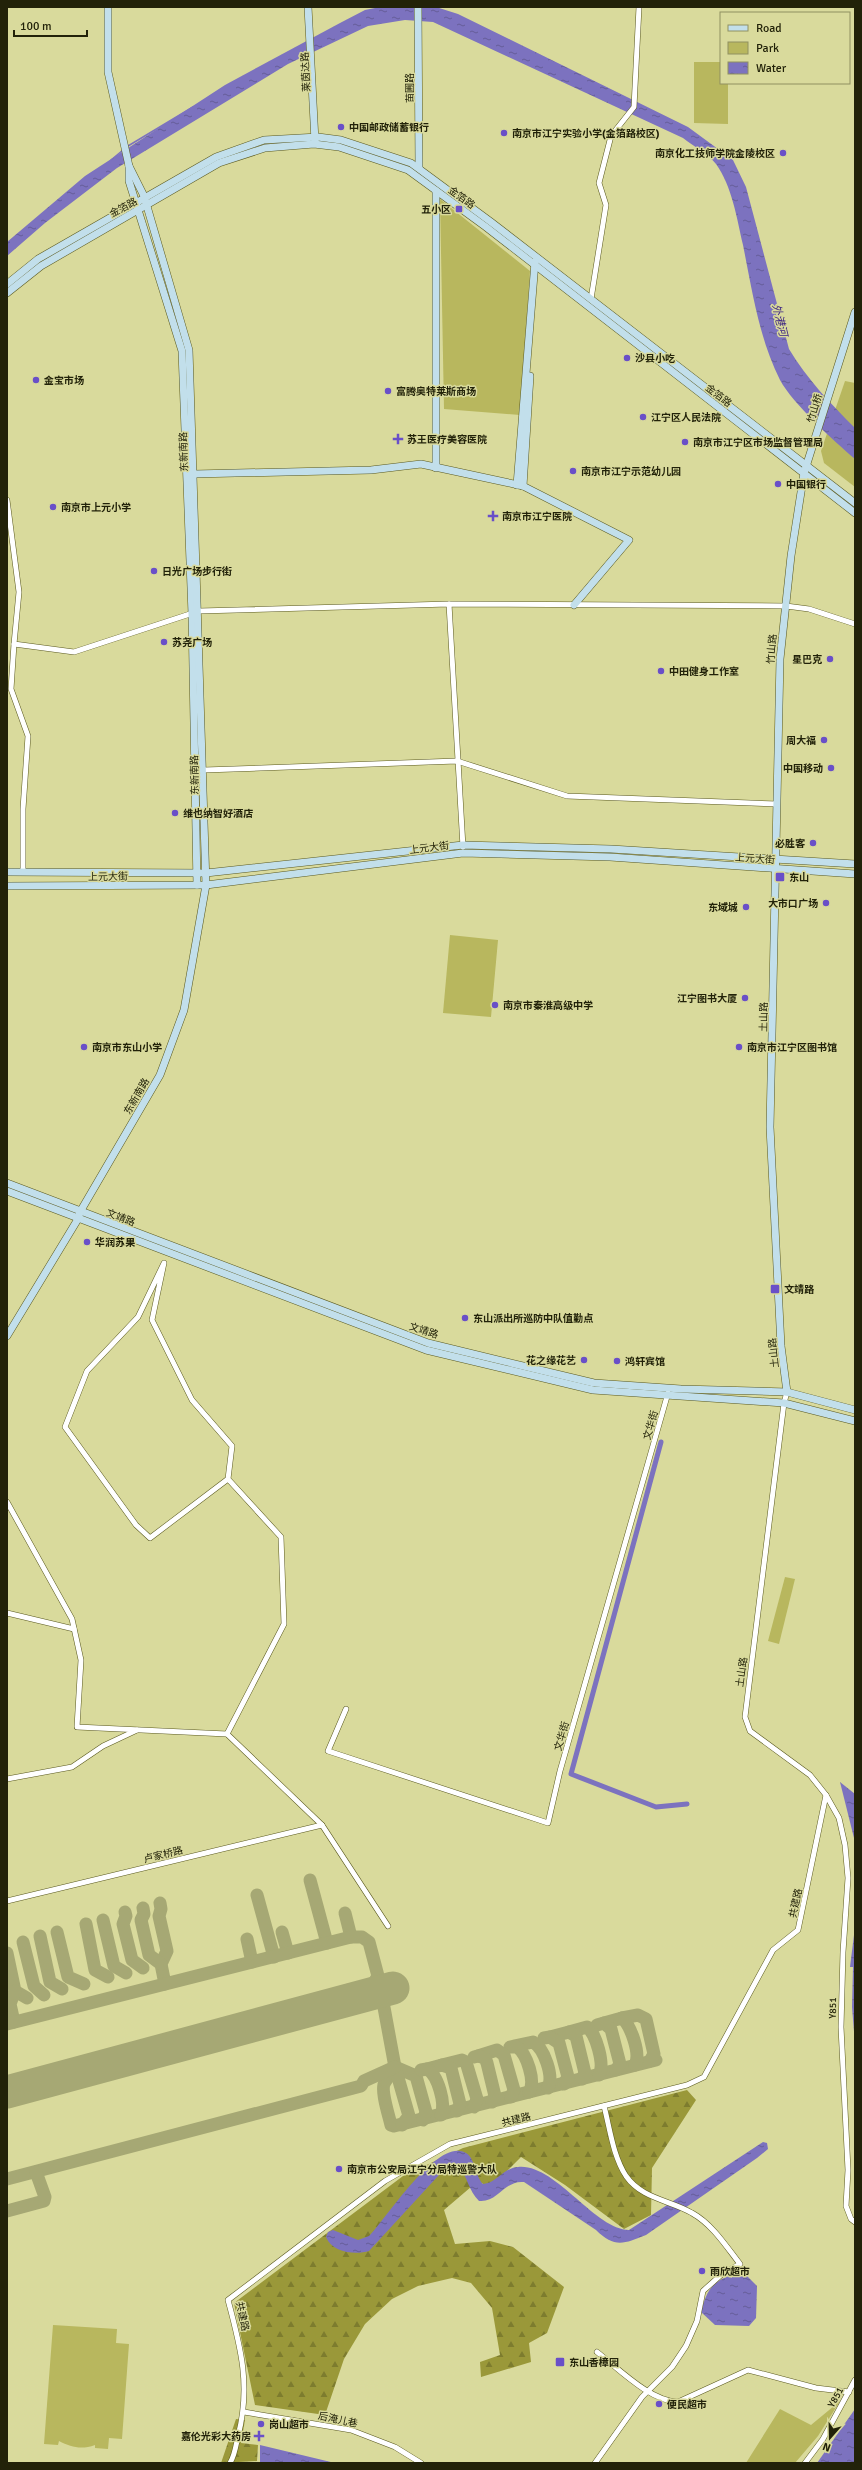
<svg xmlns="http://www.w3.org/2000/svg" width="862" height="2470" font-family="Signika,'Noto Sans SC',sans-serif">
  <style>
    .green { fill: #b8b75e }
    .forest { fill: url(#forest-firs) }
    .water { fill: url(#water-ripples) }
    .lines { fill: none; stroke-linecap: round; stroke-linejoin: round }
    .stream { stroke: #7c72bf; stroke-width: 1.5 }
    .canal { stroke: #7c72bf; stroke-width: 5 }
    .taxiway { stroke: #a6a874; stroke-width: 13 }
    .runway { stroke: #a6a874; stroke-width: 33 }
    .street-casing { stroke: #5a591f; stroke-width: 6 }
    .secondary-casing { stroke: #5a591f; stroke-width: 8 }
    .street { stroke: #fff; stroke-width: 5 }
    .secondary { stroke: #c2dfeb; stroke-width: 7 }
    .poi-dot { fill: #694fc8; stroke: #d9da9c; stroke-width: 1.5 }
    .labels { text-anchor: middle; stroke-width: 3; stroke-linejoin: round; paint-order: stroke }
    .street-label { font-size: 10px; fill: #222209; stroke: #d9da9c }
    .poi-label { font-size: 10px; font-weight: bold; fill: #222209; stroke: #d9da9c; text-anchor: start }
    .water-label { font-size: 11px; font-style: italic; fill: #3d2582; stroke: #d9da9c }
  </style>
  <defs>
    <pattern id="forest-firs" width="22" height="20" patternUnits="userSpaceOnUse"><rect width="22" height="20" fill="#9a9839"/><path d="M5 1l3.5 6h-7zM16 11l3.5 6h-7z" fill="#7d7c2e"/></pattern>
    <pattern id="water-ripples" width="26" height="14" patternUnits="userSpaceOnUse"><rect width="26" height="14" fill="#7c72bf"/><path d="M2 4q2-2 4 0t4 0M15 11q2-2 4 0t4 0" fill="none" stroke="#655d99"/></pattern>
  </defs>
  <rect width="100%" height="100%" fill="#d9da9c"/>
  <g class="green">
    <path d="M 694,62 L 721,62 L 721,83 L 728,83 L 728,124 L 694,123 Z"/>
    <path d="M 440,199 L 530,271 L 520,415 L 444,409 Z"/>
    <path d="M 845,381 L 855,383 L 855,487 L 824,463 L 821,451 Z"/>
    <path d="M 450,935 L 498,940 L 491,1017 L 443,1013 Z"/>
    <path d="M 785,1577 L 795,1579 L 779,1644 L 768,1641 Z"/>
    <path d="M 53,2325 L 117,2329 L 116,2343 L 129,2344 L 122,2439 L 109,2438 L 108,2449 L 95,2448 L 95,2445 C 81,2450 71,2447 59,2441 L 58,2445 L 44,2444 Z"/>
    <path d="M 840,2401 L 818,2436 L 795,2463 L 746,2463 L 780,2409 L 811,2425 Z"/>
  </g>
  <g class="forest">
    <path d="M 687,2090 L 696,2100 L 652,2168 L 651,2215 L 624,2229 L 565,2185 L 521,2157 L 490,2188 L 478,2181 L 444,2210 L 455,2244 L 490,2241 L 513,2247 L 564,2287 L 547,2333 L 529,2343 L 531,2362 L 481,2377 L 480,2362 L 500,2355 L 492,2308 L 471,2283 L 452,2278 L 418,2286 L 392,2299 L 365,2324 L 344,2359 L 325,2415 L 255,2405 L 234,2303 L 403,2176 L 463,2148 Z"/>
    <path d="M 236,2419 L 245,2420 L 241,2443 L 258,2445 L 257,2461 L 221,2463 Z"/>
  </g>
  <g class="water">
    <path d="M 380,7 L 436,7 L 458,14 L 688,127 L 733,160 L 746,187 L 789,349 C 807,379 830,403 855,428 L 855,459 C 834,441 793,404 780,380 C 759,338 752,290 743,245 C 737,219 732,186 716,164 C 708,154 693,146 683,138 L 433,22 L 405,20 L 368,26 L 288,64 L 117,168 L 45,223 L 7,256 L 7,242 L 85,176 L 225,85 L 340,23 L 365,10 Z"/>
    <path d="M 840,1782 L 855,1794 L 855,1842 Z"/>
    <path d="M 855,1927 L 855,2044 L 852,2007 L 853,1967 L 850,1967 Z"/>
    <path d="M 763,2142 L 767,2143 L 768,2149 L 757,2158 L 646,2235 C 624,2244 614,2248 596,2230 L 524,2182 C 504,2180 498,2203 479,2201 C 468,2190 468,2177 459,2167 L 451,2166 L 439,2175 L 369,2251 C 356,2255 332,2253 326,2237 L 328,2232 L 333,2230 L 358,2240 L 369,2236 C 387,2218 438,2136 466,2153 C 475,2158 475,2176 483,2184 C 497,2183 503,2168 518,2167 C 555,2163 595,2230 629,2230 Z"/>
    <path d="M 742,2271 L 757,2286 L 756,2318 L 749,2326 L 715,2325 L 701,2312 C 708,2284 716,2280 742,2271 Z"/>
    <path d="M 855,2409 L 855,2463 L 817,2463 Z"/>
    <path d="M 260,2445 L 335,2463 L 260,2463 Z"/>
  </g>
  <g class="lines">
    <g class="stream">
      <path d="M 128,146 L 193,107"/>
      <path d="M 111,160 L 123,150"/>
    </g>
    <path class="canal" d="M 661,1442 L 571,1774 L 656,1807 L 687,1804"/>
    <g class="taxiway">
      <path d="M 310,1880 L 327,1943"/>
      <path d="M 257,1895 L 274,1957"/>
      <path d="M 160,1903 L 161,1909 L 159,1916 L 167,1951 L 161,1964 L 165,1984"/>
      <path d="M 143,1908 L 144,1914 L 141,1920 L 149,1955 L 161,1964"/>
      <path d="M 125,1912 L 126,1916 L 123,1924 L 132,1960 L 143,1968"/>
      <path d="M 345,1913 L 351,1937"/>
      <path d="M 103,1920 L 114,1966 L 126,1973"/>
      <path d="M 86,1924 L 95,1970 L 108,1977"/>
      <path d="M 57,1932 L 68,1977 L 84,1984"/>
      <path d="M 282,1932 L 288,1953"/>
      <path d="M 40,1936 L 50,1982 L 62,1989"/>
      <path d="M 247,1939 L 252,1962"/>
      <path d="M 23,1942 L 34,1986 L 44,1995"/>
      <path d="M 7,1953 L 15,1991 L 27,1998"/>
      <path d="M 383,2002 L 395,2067 C 393,2074 388,2076 385,2082 C 380,2089 389,2116 391,2125 L 394,2126 L 656,2060"/>
      <path d="M 622,2018 L 638,2015 L 646,2019 L 654,2054 L 650,2061"/>
      <path d="M 14,2022 L 10,2004 L 15,1991"/>
      <path d="M 604,2023 L 622,2018 C 631,2026 641,2054 635,2065"/>
      <path d="M 7,2024 L 351,1937 L 362,1937 L 369,1942 L 378,1976 L 371,1988 L 360,1997"/>
      <path d="M 597,2025 L 604,2023 L 611,2029 L 620,2064 L 616,2070"/>
      <path d="M 569,2032 L 587,2027 C 596,2033 605,2065 599,2075"/>
      <path d="M 550,2037 L 569,2032 L 576,2036 L 585,2073 L 582,2079"/>
      <path d="M 544,2038 L 550,2037 L 559,2043 L 568,2077 L 564,2084"/>
      <path d="M 514,2046 L 533,2042 C 544,2048 554,2076 548,2088"/>
      <path d="M 510,2047 L 517,2047 C 527,2054 536,2082 529,2092"/>
      <path d="M 478,2056 L 497,2050 L 504,2055 L 514,2090 L 511,2097"/>
      <path d="M 474,2057 L 478,2056 L 485,2058 L 487,2063 L 495,2096 L 492,2102"/>
      <path d="M 442,2065 L 462,2060 L 466,2062 L 477,2099 L 474,2107"/>
      <path d="M 395,2067 L 416,2076 L 426,2112 L 423,2120"/>
      <path d="M 395,2067 L 409,2116 L 402,2125"/>
      <path d="M 427,2069 L 442,2065 L 451,2068 L 460,2104 L 457,2111"/>
      <path d="M 421,2070 L 427,2069 C 438,2075 446,2104 441,2115"/>
      <path d="M 7,2179 L 342,2091 L 361,2086 L 364,2081 L 395,2067"/>
      <path d="M 7,2211 L 44,2201 L 45,2197 L 36,2172"/>
    </g>
    <path class="runway" d="M 7,2092 L 393,1988"/>
    <defs>
      <g id="street">
        <path d="M 591,299 L 606,205 L 599,183 L 611,136 L 634,107 L 639,7"/>
        <path d="M 7,500 L 19,592 L 14,644 L 74,652 L 199,611 L 449,604 L 786,606 L 809,609 L 855,624"/>
        <path d="M 449,604 L 463,847"/>
        <path d="M 14,644 L 11,689 L 28,736 L 23,809 L 23,872"/>
        <path d="M 204,770 L 457,761 L 567,796 L 777,804"/>
        <path d="M 787,1392 L 784,1403 L 745,1717 L 750,1731 L 810,1775 L 826,1795 L 839,1818 L 845,1845 L 848,1878 L 843,1952 L 841,2027 L 848,2170 L 846,2206 L 851,2219 L 855,2222"/>
        <path d="M 7,1502 L 72,1619 L 81,1660 L 77,1727 L 227,1734 L 322,1825 L 388,1926"/>
        <path d="M 7,1613 L 74,1629"/>
        <path d="M 346,1709 L 328,1751 L 548,1823 L 560,1771 L 668,1393"/>
        <path d="M 227,1734 L 284,1624 L 281,1537 L 228,1479 L 232,1446 L 192,1400 L 152,1320 L 164,1263 L 138,1317 L 87,1371 L 65,1427 L 136,1525 L 150,1538 L 228,1479"/>
        <path d="M 7,1779 L 72,1767 L 103,1746 L 137,1730"/>
        <path d="M 7,1901 L 322,1825"/>
        <path d="M 597,2352 C 619,2369 650,2401 678,2402 L 748,2370 L 816,2388 L 849,2392"/>
        <path d="M 244,2412 L 351,2430 L 395,2447 L 421,2463"/>
        <path d="M 230,2463 C 235,2455 236,2445 238,2436 C 251,2387 241,2348 228,2300 L 385,2181 L 450,2144 L 687,2085 L 704,2077 L 773,1950 L 798,1930 L 826,1795"/>
        <path d="M 595,2463 L 642,2397 L 672,2367 L 686,2346 L 697,2321 L 703,2291 L 722,2274 L 740,2264 C 726,2246 712,2224 692,2213 C 670,2200 642,2199 626,2176 C 613,2156 610,2129 604,2106"/>
        <path d="M 805,2463 L 823,2439 L 855,2380"/>
      </g>
      <g id="secondary">
        <path d="M 108,7 L 108,72 L 129,166 L 129,181 L 182,351 L 192,614 L 197,885"/>
        <path d="M 308,7 L 315,141"/>
        <path d="M 418,7 L 419,168"/>
        <path d="M 7,284 L 38,259 L 216,157 L 264,140 L 318,137 L 341,140 L 411,163 L 491,222 L 855,503"/>
        <path d="M 7,293 L 41,266 L 219,163 L 265,148 L 314,144 L 339,147 L 408,170 L 486,227 L 855,513"/>
        <path d="M 436,468 L 436,191"/>
        <path d="M 194,474 L 371,470 L 421,464 L 523,486 L 629,540 L 574,605"/>
        <path d="M 517,485 L 535,262"/>
        <path d="M 523,486 L 530,376"/>
        <path d="M 7,872 L 206,873 L 463,845 L 611,849 L 855,864"/>
        <path d="M 7,886 L 206,885 L 463,853 L 610,857 L 855,874"/>
        <path d="M 7,1183 L 428,1343 L 594,1383 L 681,1389 L 787,1392 L 855,1410"/>
        <path d="M 7,1191 L 426,1350 L 593,1390 L 784,1403 L 855,1421"/>
        <path d="M 7,1336 L 78,1219 L 80,1212 L 160,1075 L 184,1010 L 206,885 L 189,350 L 144,196 L 129,166"/>
        <path d="M 787,1392 L 781,1346 L 770,1127 L 780,659 L 791,556 L 804,473 L 855,312"/>
      </g>
    </defs>
    <use href="#street" class="street-casing"/>
    <use href="#secondary" class="secondary-casing"/>
    <use href="#street" class="street"/>
    <use href="#secondary" class="secondary"/>
  </g>
  <g class="poi-dot">
    <circle cx="341" cy="127" r="4"/>
    <circle cx="504" cy="133" r="4"/>
    <circle cx="783" cy="153" r="4"/>
    <rect x="455" y="205" width="8" height="8" rx="2"/>
    <circle cx="627" cy="358" r="4"/>
    <circle cx="36" cy="380" r="4"/>
    <circle cx="388" cy="391" r="4"/>
    <circle cx="643" cy="417" r="4"/>
    <path d="M396 433h4v4h4v4h-4v4h-4v-4h-4v-4h4z"/>
    <circle cx="685" cy="442" r="4"/>
    <circle cx="573" cy="471" r="4"/>
    <circle cx="778" cy="484" r="4"/>
    <circle cx="53" cy="507" r="4"/>
    <path d="M491 510h4v4h4v4h-4v4h-4v-4h-4v-4h4z"/>
    <circle cx="154" cy="571" r="4"/>
    <circle cx="164" cy="642" r="4"/>
    <circle cx="830" cy="659" r="4"/>
    <circle cx="661" cy="671" r="4"/>
    <circle cx="824" cy="740" r="4"/>
    <circle cx="831" cy="768" r="4"/>
    <circle cx="175" cy="813" r="4"/>
    <circle cx="813" cy="843" r="4"/>
    <rect x="775" y="872" width="10" height="10" rx="2"/>
    <circle cx="826" cy="903" r="4"/>
    <circle cx="746" cy="907" r="4"/>
    <circle cx="745" cy="998" r="4"/>
    <circle cx="495" cy="1005" r="4"/>
    <circle cx="84" cy="1047" r="4"/>
    <circle cx="739" cy="1047" r="4"/>
    <circle cx="87" cy="1242" r="4"/>
    <rect x="770" y="1284" width="10" height="10" rx="2"/>
    <circle cx="465" cy="1318" r="4"/>
    <circle cx="584" cy="1360" r="4"/>
    <circle cx="617" cy="1361" r="4"/>
    <circle cx="339" cy="2169" r="4"/>
    <circle cx="702" cy="2271" r="4"/>
    <rect x="555" y="2357" width="10" height="10" rx="2"/>
    <circle cx="659" cy="2404" r="4"/>
    <circle cx="261" cy="2424" r="4"/>
    <path d="M257 2430h4v4h4v4h-4v4h-4v-4h-4v-4h4z"/>
  </g>
  <g class="labels">
    <g class="street-label">
      <text transform="translate(305 72) rotate(-93)" y="4">莱茵达路</text>
      <text transform="translate(409 88) rotate(-90)" y="4">苗圃路</text>
      <text transform="translate(462 197) rotate(36)" y="4">金箔路</text>
      <text transform="translate(123 207) rotate(-28)" y="4">金箔路</text>
      <text transform="translate(719 395) rotate(38)" y="4">金箔路</text>
      <text transform="translate(814 408) rotate(-73)" y="4">竹山桥</text>
      <text transform="translate(183 452) rotate(-92)" y="4">东新南路</text>
      <text transform="translate(771 649) rotate(-85)" y="4">竹山路</text>
      <text transform="translate(194 775) rotate(-91)" y="4">东新南路</text>
      <text transform="translate(429 847) rotate(-7)" y="4">上元大街</text>
      <text transform="translate(755 858) rotate(4)" y="4">上元大街</text>
      <text transform="translate(108 876) rotate(-1)" y="4">上元大街</text>
      <text transform="translate(763 1017) rotate(-89)" y="4">土山路</text>
      <text transform="translate(136 1096) rotate(-60)" y="4">东新南路</text>
      <text transform="translate(121 1217) rotate(21)" y="4">文靖路</text>
      <text transform="translate(424 1330) rotate(18)" y="4">文靖路</text>
      <text transform="translate(773 1353) rotate(-96)" y="4">土山路</text>
      <text transform="translate(650 1425) rotate(-74)" y="4">文华街</text>
      <text transform="translate(741 1672) rotate(-82)" y="4">土山路</text>
      <text transform="translate(561 1736) rotate(-74)" y="4">文华街</text>
      <text transform="translate(163 1854) rotate(-14)" y="4">卢家桥路</text>
      <text transform="translate(795 1903) rotate(-78)" y="4">共建路</text>
      <text transform="translate(832 2008) rotate(-89)" y="4">Y851</text>
      <text transform="translate(516 2119) rotate(-14)" y="4">共建路</text>
      <text transform="translate(243 2316) rotate(78)" y="4">共建路</text>
      <text transform="translate(835 2397) rotate(-61)" y="4">Y851</text>
      <text transform="translate(338 2419) rotate(12)" y="4">后淹儿巷</text>
    </g>
    <g class="poi-label">
      <text x="349" y="131">中国邮政储蓄银行</text>
      <text x="512" y="137">南京市江宁实验小学(金箔路校区)</text>
      <text x="775" y="157" text-anchor="end">南京化工技师学院金陵校区</text>
      <text x="451" y="213" text-anchor="end">五小区</text>
      <text x="635" y="362">沙县小吃</text>
      <text x="44" y="384">金宝市场</text>
      <text x="396" y="395">富腾奥特莱斯商场</text>
      <text x="651" y="421">江宁区人民法院</text>
      <text x="407" y="443">苏王医疗美容医院</text>
      <text x="693" y="446">南京市江宁区市场监督管理局</text>
      <text x="581" y="475">南京市江宁示范幼儿园</text>
      <text x="786" y="488">中国银行</text>
      <text x="61" y="511">南京市上元小学</text>
      <text x="502" y="520">南京市江宁医院</text>
      <text x="162" y="575">日光广场步行街</text>
      <text x="172" y="646">苏尧广场</text>
      <text x="822" y="663" text-anchor="end">星巴克</text>
      <text x="669" y="675">中田健身工作室</text>
      <text x="816" y="744" text-anchor="end">周大福</text>
      <text x="823" y="772" text-anchor="end">中国移动</text>
      <text x="183" y="817">维也纳智好酒店</text>
      <text x="805" y="847" text-anchor="end">必胜客</text>
      <text x="789" y="881">东山</text>
      <text x="818" y="907" text-anchor="end">大市口广场</text>
      <text x="738" y="911" text-anchor="end">东域城</text>
      <text x="737" y="1002" text-anchor="end">江宁图书大厦</text>
      <text x="503" y="1009">南京市秦淮高级中学</text>
      <text x="92" y="1051">南京市东山小学</text>
      <text x="747" y="1051">南京市江宁区图书馆</text>
      <text x="95" y="1246">华润苏果</text>
      <text x="784" y="1293">文靖路</text>
      <text x="473" y="1322">东山派出所巡防中队值勤点</text>
      <text x="576" y="1364" text-anchor="end">花之缘花艺</text>
      <text x="625" y="1365">鸿轩宾馆</text>
      <text x="347" y="2173">南京市公安局江宁分局特巡警大队</text>
      <text x="710" y="2275">雨欣超市</text>
      <text x="569" y="2366">东山香樟园</text>
      <text x="667" y="2408">便民超市</text>
      <text x="269" y="2428">岗山超市</text>
      <text x="251" y="2440" text-anchor="end">嘉伦光彩大药房</text>
    </g>
    <g class="water-label">
      <text transform="translate(780 320) rotate(76)" y="4">外港河</text>
    </g>
  </g>
  <rect width="862" height="2470" fill="none" stroke="#222209" stroke-width="16"/>
  <rect x="720" y="12" width="130" height="72" fill="#d9da9c" stroke="#909061"/>
  <rect x="728" y="25" width="20" height="6" fill="#c2dfeb" stroke="#909061"/>
  <text x="756" y="32" font-size="12" fill="#222209">Road</text>
  <rect x="728" y="42" width="20" height="12" fill="#b8b75e" stroke="#909061"/>
  <text x="756" y="52" font-size="12" fill="#222209">Park</text>
  <rect x="728" y="62" width="20" height="12" fill="url(#water-ripples)" stroke="#909061"/>
  <text x="756" y="72" font-size="12" fill="#222209">Water</text>
  <g transform="translate(830 2438) rotate(200)" stroke="#d9da9c" stroke-width="3" paint-order="stroke">
  <path d="M0-3L7 15L0 10L-7 15Z" fill="#222209"/>
  <text y="-6" font-size="11" font-weight="bold" text-anchor="middle" fill="#222209">N</text>
  </g>
  <path d="M14 30v6h73v-6" fill="none" stroke="#222209" stroke-width="2"/>
  <text x="20" y="30" font-size="12" fill="#222209" stroke="#d9da9c" stroke-width="3" paint-order="stroke">100 m</text>
</svg>
